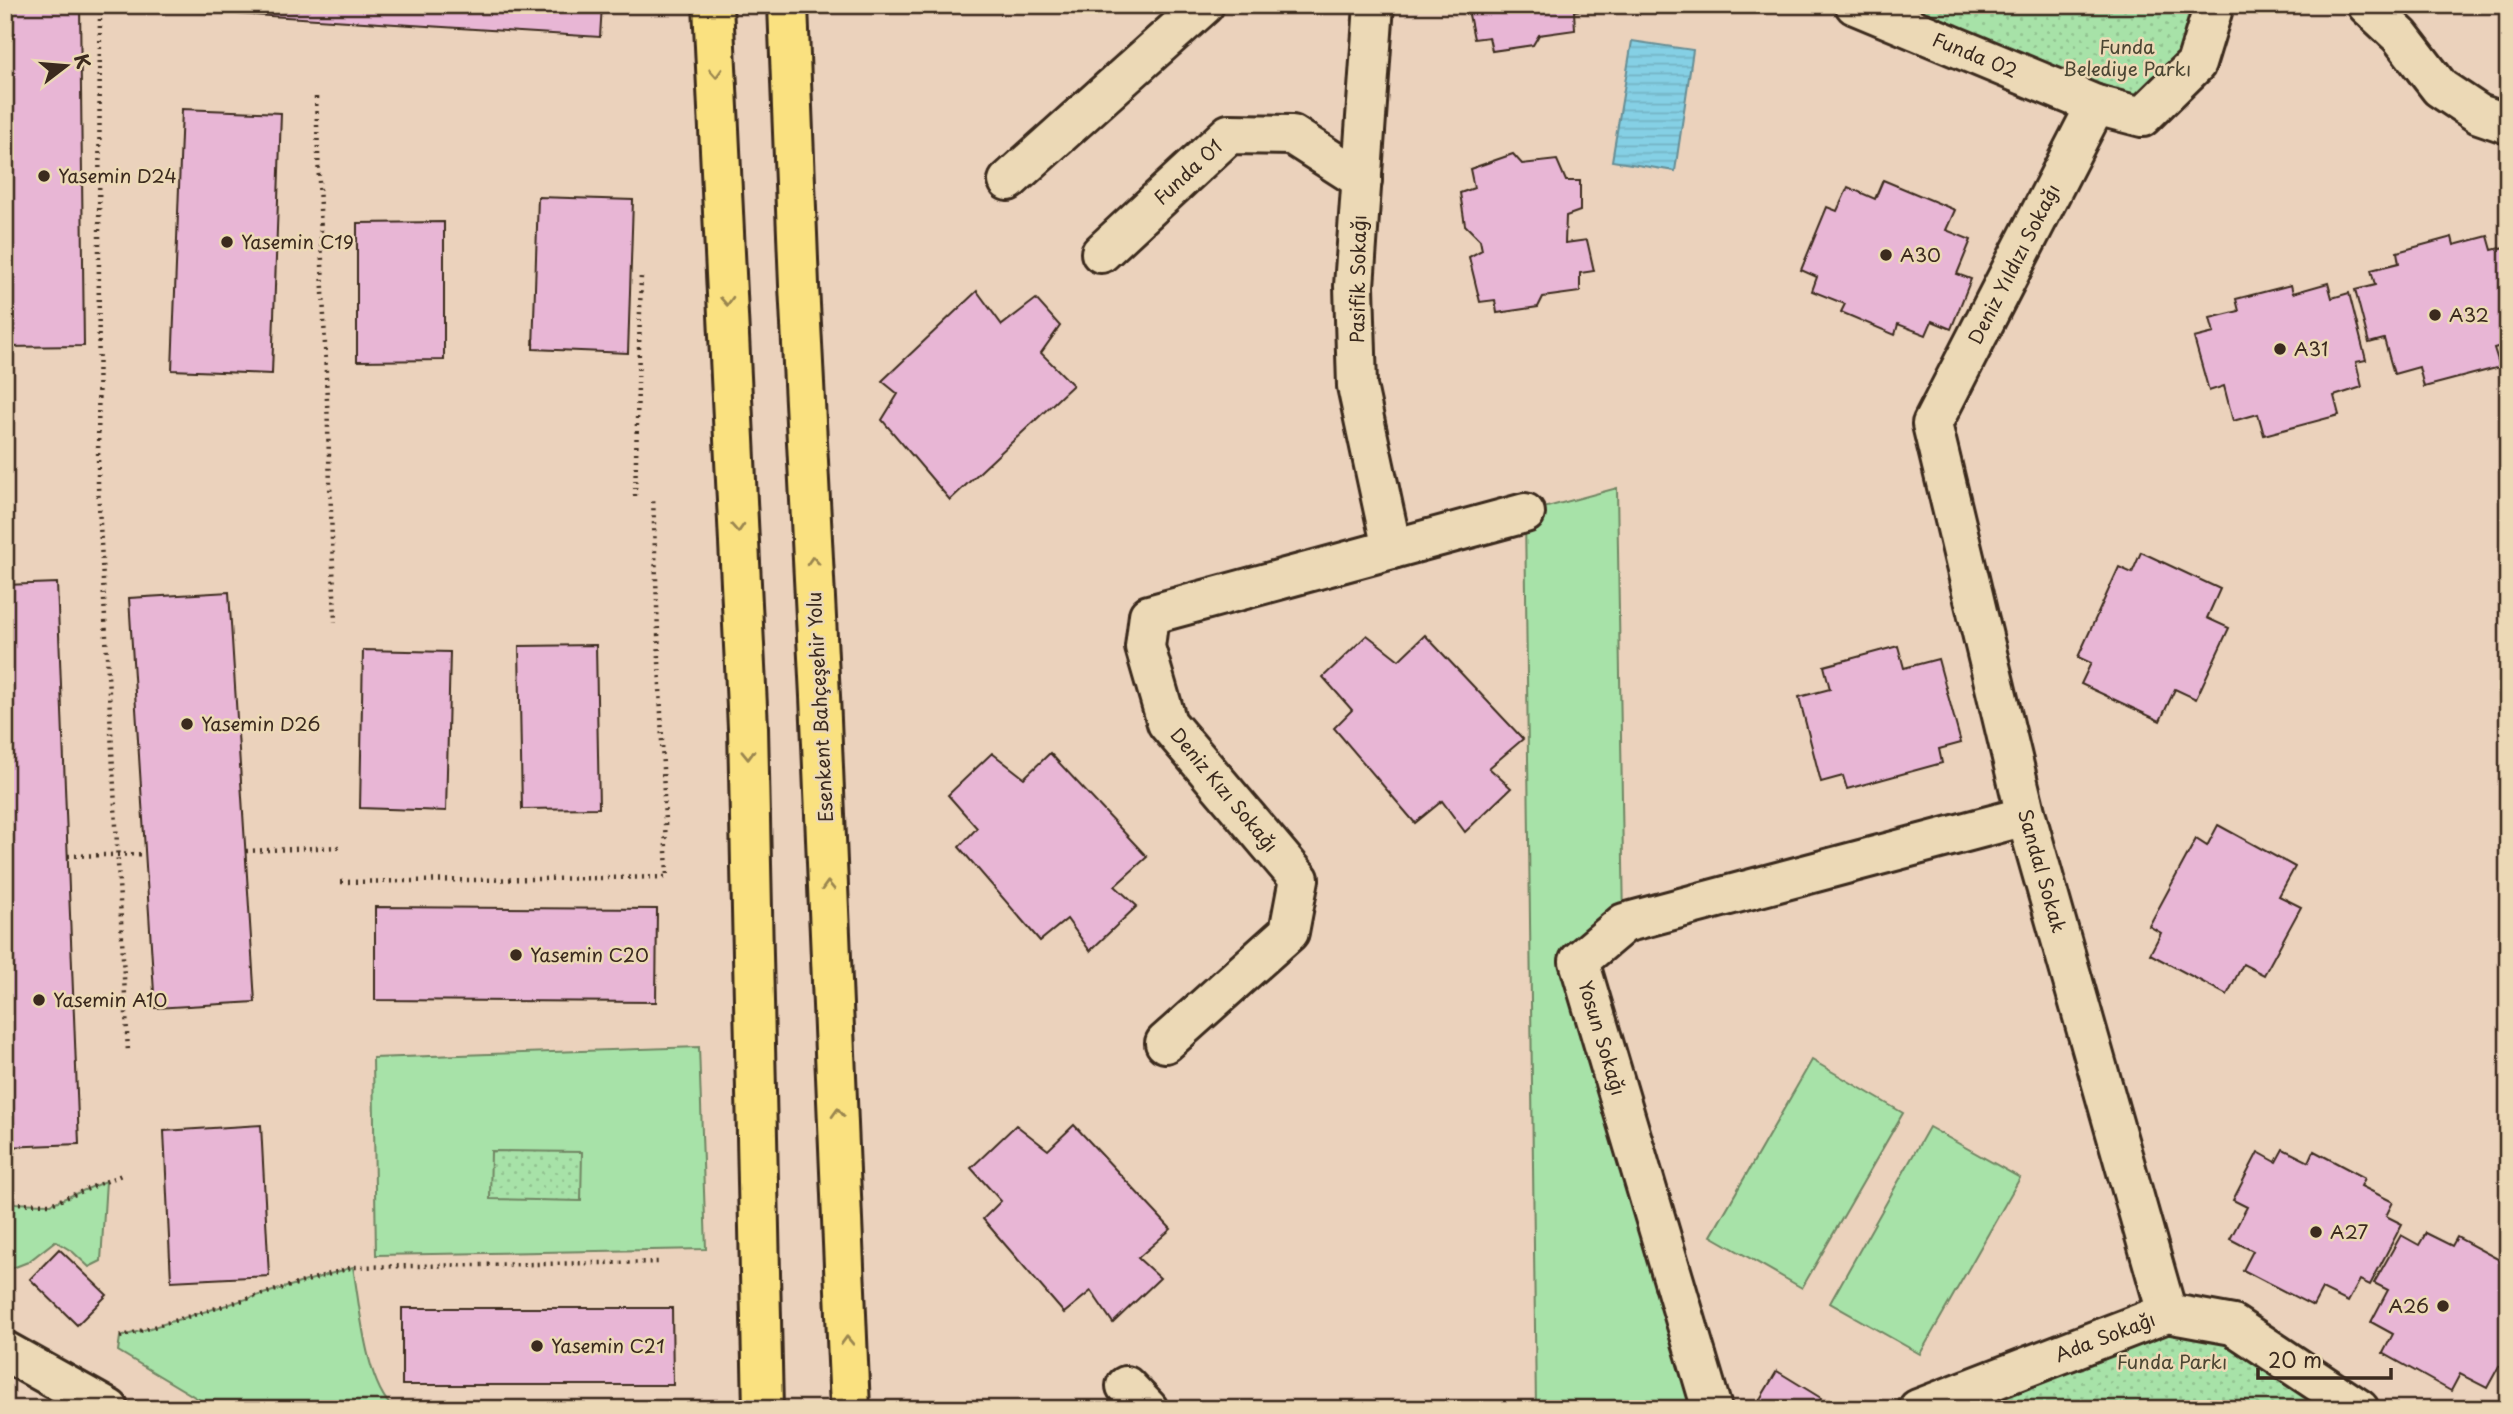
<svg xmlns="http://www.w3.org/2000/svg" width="2513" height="1414" font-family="'Playpen Sans',sans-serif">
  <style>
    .grass { fill: #a7e2a8; stroke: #718663; stroke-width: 2 }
    .park { fill: url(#park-dots); stroke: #718663; stroke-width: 2 }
    .water { fill: url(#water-rules); stroke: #678e95; stroke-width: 2 }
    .building { fill: #e8b6d5; stroke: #3b2a1e; stroke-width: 2 }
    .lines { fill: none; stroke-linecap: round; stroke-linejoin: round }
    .street-casing { stroke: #3b2a1e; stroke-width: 44 }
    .secondary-casing { stroke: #3b2a1e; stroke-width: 44 }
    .primary-casing { stroke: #3b2a1e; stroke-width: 44 }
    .path { stroke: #3b2a1e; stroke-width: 4.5; stroke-dasharray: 2 5; stroke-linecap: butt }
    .street { stroke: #ecd9b6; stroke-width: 38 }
    .secondary { stroke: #ecd9b6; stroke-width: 38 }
    .primary { stroke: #fae180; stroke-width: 38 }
    .oneway { stroke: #9a864f }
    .poi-dot { fill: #3b2a1e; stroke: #ecd9b6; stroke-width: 2.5 }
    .labels { text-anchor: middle; stroke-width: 5; stroke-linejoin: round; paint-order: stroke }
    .park-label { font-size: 19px; fill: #4b4633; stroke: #ecd9b6 }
    .street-label { font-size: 19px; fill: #3b2a1e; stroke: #ecd9b6 }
    .poi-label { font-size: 19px; fill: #3b2a1e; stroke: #ecd9b6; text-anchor: start }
  </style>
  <defs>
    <pattern id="park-dots" width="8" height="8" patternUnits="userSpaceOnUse" patternTransform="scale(1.75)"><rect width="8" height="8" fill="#a7e2a8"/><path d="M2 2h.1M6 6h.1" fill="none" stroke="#91c290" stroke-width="1.8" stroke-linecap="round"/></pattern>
    <pattern id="water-rules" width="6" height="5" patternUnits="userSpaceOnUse" patternTransform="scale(1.75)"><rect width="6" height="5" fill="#85d0e5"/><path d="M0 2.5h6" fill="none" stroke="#74b3c4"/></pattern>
  </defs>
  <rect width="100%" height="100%" fill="#ebd2bc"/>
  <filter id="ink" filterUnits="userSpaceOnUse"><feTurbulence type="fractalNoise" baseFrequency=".0143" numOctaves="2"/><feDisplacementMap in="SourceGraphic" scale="14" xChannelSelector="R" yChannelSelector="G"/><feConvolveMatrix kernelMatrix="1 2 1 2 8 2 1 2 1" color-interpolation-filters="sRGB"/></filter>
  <g filter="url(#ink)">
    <g class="grass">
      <path d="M 1617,488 L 1624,923 L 1579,962 L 1712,1409 L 1536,1409 L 1525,513 Z"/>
      <path d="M 699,1047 L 706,1249 L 376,1255 L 373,1058 Z"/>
      <path d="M 1812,1060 L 1903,1113 L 1802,1288 L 1711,1236 Z"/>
      <path d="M 1929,1127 L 2020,1178 L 1920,1354 L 1830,1303 Z"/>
      <path d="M 106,1181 L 101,1261 L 89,1267 L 73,1252 L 55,1241 L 28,1262 L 5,1271 L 5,1203 L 51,1204 Z"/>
      <path d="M 353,1267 C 360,1305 365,1383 394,1409 L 215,1409 L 118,1351 L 120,1337 Z"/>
    </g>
    <g class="park">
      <path d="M 1855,5 L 2214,5 L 2142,117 Z"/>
      <path d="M 491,1151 L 582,1152 L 581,1201 L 490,1199 Z"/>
      <path d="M 2167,1313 L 2359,1409 L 1918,1409 Z"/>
    </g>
    <path class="water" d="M 1632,41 L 1693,50 L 1675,171 L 1612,161 Z"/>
    <g class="building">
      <path d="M 5,5 L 80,5 L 84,346 L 5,347 Z"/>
      <path d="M 175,5 L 602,5 L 600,37 L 175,10 Z"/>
      <path d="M 1467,5 L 1588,5 L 1589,9 L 1574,11 L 1575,30 L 1539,35 L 1533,45 L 1492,51 L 1489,37 L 1474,39 Z"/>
      <path d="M 182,109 L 281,113 L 272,374 L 172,370 Z"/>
      <path d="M 1513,154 L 1522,164 L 1557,160 L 1566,181 L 1580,181 L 1580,211 L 1566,216 L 1565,243 L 1587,240 L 1594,271 L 1580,273 L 1580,292 L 1543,297 L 1538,307 L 1497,313 L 1495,300 L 1480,302 L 1469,257 L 1482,250 L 1480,240 L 1465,225 L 1460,193 L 1474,188 L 1470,169 Z"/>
      <path d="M 1883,180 L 1955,210 L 1946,230 L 1971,240 L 1957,274 L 1971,279 L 1951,329 L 1932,321 L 1926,335 L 1898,324 L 1895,335 L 1841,312 L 1845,304 L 1812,291 L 1817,277 L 1801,270 L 1827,207 L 1837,211 L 1848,187 L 1875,199 Z"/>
      <path d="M 538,197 L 633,200 L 628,353 L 533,349 Z"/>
      <path d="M 444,222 L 444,360 L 357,361 L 357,223 Z"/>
      <path d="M 2488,236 L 2492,250 L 2508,246 L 2508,344 L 2494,348 L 2500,367 L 2424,387 L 2419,367 L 2394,374 L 2384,339 L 2369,343 L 2355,290 L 2375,285 L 2371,270 L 2399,263 L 2397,252 L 2452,237 L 2454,245 Z"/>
      <path d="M 2328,283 L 2332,298 L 2349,293 L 2366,360 L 2356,362 L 2362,387 L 2334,396 L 2339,415 L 2264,435 L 2258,414 L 2233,421 L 2224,386 L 2209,391 L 2194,338 L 2214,333 L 2210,318 L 2239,311 L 2236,299 L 2291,285 L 2293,293 Z"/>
      <path d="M 977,291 L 1002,325 L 1036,299 L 1060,326 L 1041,353 L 1073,385 L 950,500 L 882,420 L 898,394 L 882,381 Z"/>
      <path d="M 2141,552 L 2220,589 L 2207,618 L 2229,628 L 2196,699 L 2175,689 L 2160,721 L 2081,684 L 2091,663 L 2078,657 L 2119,567 L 2132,573 Z"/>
      <path d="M 57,583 L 79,1144 L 5,1147 L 5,585 Z"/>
      <path d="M 229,592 L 255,1002 L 155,1008 L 129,598 Z"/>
      <path d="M 1367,635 L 1399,660 L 1425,635 L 1523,739 L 1489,768 L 1511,788 L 1465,832 L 1442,801 L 1415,823 L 1334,728 L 1352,710 L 1323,677 Z"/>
      <path d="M 596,645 L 599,808 L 522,809 L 519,646 Z"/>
      <path d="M 1898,646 L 1904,668 L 1938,659 L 1961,743 L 1939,749 L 1942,763 L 1847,789 L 1843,776 L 1821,782 L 1799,697 L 1830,689 L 1824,666 Z"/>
      <path d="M 363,650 L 450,652 L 446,811 L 360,808 Z"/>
      <path d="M 992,753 L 1024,778 L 1050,753 L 1147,857 L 1115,886 L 1137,906 L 1090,951 L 1067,919 L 1040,941 L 959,847 L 977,828 L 948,795 Z"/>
      <path d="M 2218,825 L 2295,867 L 2279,896 L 2301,907 L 2264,975 L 2243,964 L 2227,995 L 2150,954 L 2161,933 L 2149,926 L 2196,839 L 2207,846 Z"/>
      <path d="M 375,907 L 657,909 L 656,1002 L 375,1000 Z"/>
      <path d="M 261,1125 L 269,1276 L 171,1281 L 164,1131 Z"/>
      <path d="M 1016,1125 L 1048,1150 L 1074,1125 L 1171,1229 L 1138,1258 L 1160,1278 L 1113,1323 L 1091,1291 L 1064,1313 L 983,1219 L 1001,1201 L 971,1168 Z"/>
      <path d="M 2283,1149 L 2309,1162 L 2314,1151 L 2365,1178 L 2361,1186 L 2393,1202 L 2386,1216 L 2402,1224 L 2370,1285 L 2360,1280 L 2348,1302 L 2322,1289 L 2313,1306 L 2243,1270 L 2253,1251 L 2230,1239 L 2247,1207 L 2233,1200 L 2258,1152 L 2276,1162 Z"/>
      <path d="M 2426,1233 L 2452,1246 L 2457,1237 L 2507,1264 L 2503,1272 L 2508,1275 L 2508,1371 L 2499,1366 L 2487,1388 L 2460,1374 L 2451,1391 L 2383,1353 L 2393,1334 L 2371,1322 L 2388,1290 L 2374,1283 L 2401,1235 L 2419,1245 Z"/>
      <path d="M 59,1249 L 107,1295 L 77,1325 L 30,1279 Z"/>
      <path d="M 402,1308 L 672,1308 L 673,1385 L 402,1385 Z"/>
      <path d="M 1777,1371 L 1821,1398 L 1815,1409 L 1754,1409 Z"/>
    </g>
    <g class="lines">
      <defs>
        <g id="street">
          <path d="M 1374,5 L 1354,286 L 1357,386 L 1392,549"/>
          <path d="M 1855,5 L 2096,105 L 2142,117 L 2196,64 L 2214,5"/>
          <path d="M 2367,5 L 2400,36 L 2440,88 L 2479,114 L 2508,124"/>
          <path d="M 2096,105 L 1932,424 L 2026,816 L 2167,1313"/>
          <path d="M 1008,181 L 1204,5"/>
          <path d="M 1101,253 L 1229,134 L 1292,135 L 1362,180"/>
          <path d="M 1165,1043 L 1289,932 L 1299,879 L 1167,723 L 1145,647 L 1149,615 L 1525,513"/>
          <path d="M 1126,1386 L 1148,1409"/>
          <path d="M 1712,1409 L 1579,961 L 1624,923 L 2026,816"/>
          <path d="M 1918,1409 L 2167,1313 L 2233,1325 L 2359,1409"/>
        </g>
        <path id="secondary" d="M 5,1351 L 109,1409"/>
        <g id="primary">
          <path d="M 713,5 L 748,728 L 763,1409"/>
          <path d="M 788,5 L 799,285 L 820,696 L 850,1409"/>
        </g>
      </defs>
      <use href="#street" class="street-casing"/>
      <use href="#secondary" class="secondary-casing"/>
      <use href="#primary" class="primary-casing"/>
      <g class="path">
        <path d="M 100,5 L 98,486 L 128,1052"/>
        <path d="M 316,97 L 335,622"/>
        <path d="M 635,496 L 641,274"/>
        <path d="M 246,851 L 340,847"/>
        <path d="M 68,856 L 145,854"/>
        <path d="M 341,882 L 667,877 L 653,497"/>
        <path d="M 5,1203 L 51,1204 L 124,1174"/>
        <path d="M 120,1337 L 353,1267 L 662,1262"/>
      </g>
      <use href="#street" class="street"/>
      <use href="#secondary" class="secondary"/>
      <use href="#primary" class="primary"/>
    </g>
    <defs><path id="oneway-chevron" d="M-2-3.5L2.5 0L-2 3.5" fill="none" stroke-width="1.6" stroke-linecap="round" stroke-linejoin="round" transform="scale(1.75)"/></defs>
    <g class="oneway">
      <use href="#oneway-chevron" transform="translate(716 73) rotate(87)"/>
      <use href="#oneway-chevron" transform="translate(727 301) rotate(87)"/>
      <use href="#oneway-chevron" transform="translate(738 528) rotate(87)"/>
      <use href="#oneway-chevron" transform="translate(813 561) rotate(-93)"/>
      <use href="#oneway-chevron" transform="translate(748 755) rotate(89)"/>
      <use href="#oneway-chevron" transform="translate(828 886) rotate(-92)"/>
      <use href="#oneway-chevron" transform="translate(838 1113) rotate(-92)"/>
      <use href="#oneway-chevron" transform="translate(847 1341) rotate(-92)"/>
    </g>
  </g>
  <g class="poi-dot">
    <circle cx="44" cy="176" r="7"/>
    <circle cx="227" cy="242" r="7"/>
    <circle cx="1886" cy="255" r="7"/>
    <circle cx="2435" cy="315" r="7"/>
    <circle cx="2280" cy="349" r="7"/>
    <circle cx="187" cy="724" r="7"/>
    <circle cx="516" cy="955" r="7"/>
    <circle cx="39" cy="1000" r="7"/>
    <circle cx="2316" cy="1232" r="7"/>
    <circle cx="2443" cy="1306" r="7"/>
    <circle cx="537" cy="1346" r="7"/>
  </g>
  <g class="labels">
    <g class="park-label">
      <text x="2127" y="54">Funda<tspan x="2127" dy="22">Belediye Parkı</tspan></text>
      <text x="2172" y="1369">Funda Parkı</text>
    </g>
    <g class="street-label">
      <text transform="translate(1975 55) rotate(22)" y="7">Funda 02</text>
      <text transform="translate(1188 172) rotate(-43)" y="7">Funda 01</text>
      <text transform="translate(2014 264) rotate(-63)" y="7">Deniz Yıldızı Sokağı</text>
      <text transform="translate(1358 279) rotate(-89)" y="7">Pasifik Sokağı</text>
      <text transform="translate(820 707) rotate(-93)" y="7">Esenkent Bahçeşehir Yolu</text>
      <text transform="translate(1224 790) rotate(50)" y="7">Deniz Kızı Sokağı</text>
      <text transform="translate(2042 871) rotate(74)" y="7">Sandal Sokak</text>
      <text transform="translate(1602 1038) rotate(73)" y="7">Yosun Sokağı</text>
      <text transform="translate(2105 1337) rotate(-21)" y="7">Ada Sokağı</text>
    </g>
    <g class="poi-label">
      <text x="58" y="183">Yasemin D24</text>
      <text x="241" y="249">Yasemin C19</text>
      <text x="1900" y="262">A30</text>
      <text x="2449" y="322">A32</text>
      <text x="2294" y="356">A31</text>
      <text x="201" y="731">Yasemin D26</text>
      <text x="530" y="962">Yasemin C20</text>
      <text x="53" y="1007">Yasemin A10</text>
      <text x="2330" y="1239">A27</text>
      <text x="2429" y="1313" text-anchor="end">A26</text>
      <text x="551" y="1353">Yasemin C21</text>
    </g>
  </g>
  <rect width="2513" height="1414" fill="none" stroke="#ecd9b6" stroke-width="28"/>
  <rect x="14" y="14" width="2485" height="1386" fill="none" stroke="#3b2a1e" stroke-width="2.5" filter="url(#ink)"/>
  <g transform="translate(66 66) rotate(74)" stroke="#ecd9b6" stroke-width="5" paint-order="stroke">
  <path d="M0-5L12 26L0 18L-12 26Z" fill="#3b2a1e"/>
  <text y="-10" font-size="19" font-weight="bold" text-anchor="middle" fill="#3b2a1e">K</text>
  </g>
  <path d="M2258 1368v10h133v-10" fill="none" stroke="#3b2a1e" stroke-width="3.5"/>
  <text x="2268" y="1368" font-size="21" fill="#3b2a1e" stroke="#ecd9b6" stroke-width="5" paint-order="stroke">20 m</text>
</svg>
